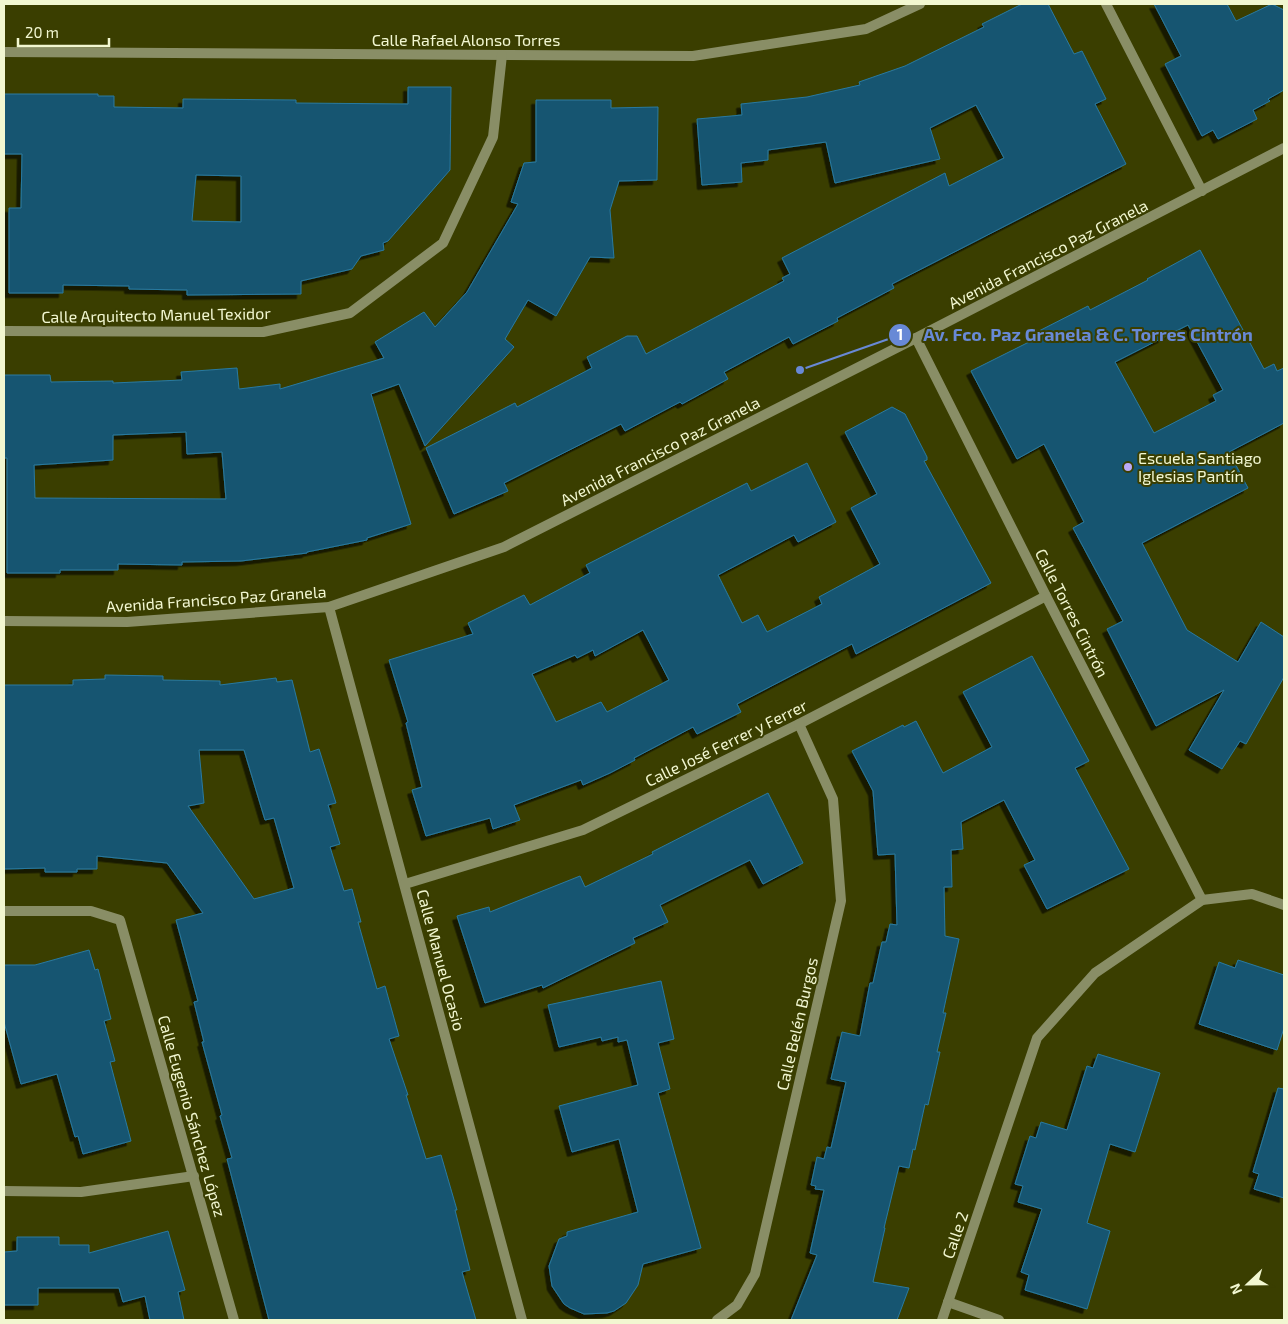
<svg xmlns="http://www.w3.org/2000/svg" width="1288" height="1324" font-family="'Exo 2',sans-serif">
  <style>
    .building { fill: #195571; stroke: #287aa1; fill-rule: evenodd; filter: url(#shadow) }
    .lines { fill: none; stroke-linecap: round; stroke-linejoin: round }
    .minor { stroke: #898e66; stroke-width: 10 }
    .poi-dot { fill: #baaaf6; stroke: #3a3e00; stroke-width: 2 }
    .labels { text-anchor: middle; stroke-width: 4; stroke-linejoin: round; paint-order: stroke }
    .street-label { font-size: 16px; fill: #f2f7d1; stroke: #3a3e00 }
    .poi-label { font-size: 16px; fill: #f2f7d1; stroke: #3a3e00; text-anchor: start }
    .leader { fill: none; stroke: #6889d6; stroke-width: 2 }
    .callout-dot { fill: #6889d6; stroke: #3a3e00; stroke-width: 2 }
    .mark-label { font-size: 15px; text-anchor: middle; font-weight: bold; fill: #fff }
    .callout-label { font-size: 18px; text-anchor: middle; font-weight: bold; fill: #6889d6; stroke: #3a3e00; stroke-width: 4; stroke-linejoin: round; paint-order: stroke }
  </style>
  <defs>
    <filter id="shadow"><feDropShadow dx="-4.5" dy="4.5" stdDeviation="0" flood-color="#0009"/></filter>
  </defs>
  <rect width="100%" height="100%" fill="#3a3e00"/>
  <g class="building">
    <path d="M 1022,4 L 1048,4 L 1074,54 L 1082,51 L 1106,99 L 1095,104 L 1126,164 L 892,284 L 894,288 L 837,318 L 838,321 L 793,344 L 789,337 L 724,372 L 728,379 L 682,404 L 680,402 L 625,431 L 621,424 L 504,483 L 508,491 L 454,514 L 426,448 L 515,403 L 517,407 L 592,368 L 587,357 L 627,336 L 637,336 L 646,354 L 784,281 L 782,278 L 790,274 L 782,258 L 945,173 L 949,186 L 1004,158 L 976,105 L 930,128 L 940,159 L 835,183 L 826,142 L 768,150 L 768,160 L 741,163 L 742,182 L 702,185 L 697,119 L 742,115 L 741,104 L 807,97 L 860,85 L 859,82 L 905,66 L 984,27 L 982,24 Z"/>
    <path d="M 1154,4 L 1227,4 L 1236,21 L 1272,4 L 1284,10 L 1284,90 L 1268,99 L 1270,101 L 1253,110 L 1257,119 L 1218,139 L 1213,130 L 1202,136 L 1165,64 L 1181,56 Z"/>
    <path d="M 408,87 L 451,87 L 450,170 L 388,241 L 383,243 L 384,250 L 361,256 L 352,269 L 301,281 L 301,294 L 187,295 L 187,290 L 129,289 L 129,286 L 63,285 L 63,293 L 9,293 L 9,208 L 21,208 L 22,154 L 4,154 L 4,94 L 98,94 L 98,96 L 114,96 L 114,107 L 183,108 L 183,99 L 296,100 L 296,103 L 408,104 ZM 196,175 L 241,176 L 241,222 L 192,221 Z"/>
    <path d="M 536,100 L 611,100 L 611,108 L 658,107 L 657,180 L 619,181 L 610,210 L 614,258 L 590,257 L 556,316 L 528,300 L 505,339 L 514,347 L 425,446 L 399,384 L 371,394 L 411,524 L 367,538 L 367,540 L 307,552 L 307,553 L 241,561 L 182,562 L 182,565 L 118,564 L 118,570 L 60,570 L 60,573 L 7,573 L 7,458 L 4,458 L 4,375 L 50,375 L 51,382 L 113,381 L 113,383 L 182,380 L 181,372 L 237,368 L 239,389 L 280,384 L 280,389 L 384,358 L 375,342 L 424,312 L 435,327 L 467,292 L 518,204 L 511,202 L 524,163 L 536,162 ZM 186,432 L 187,454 L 222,452 L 226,499 L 35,498 L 34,465 L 113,460 L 113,435 Z"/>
    <path d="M 1200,250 L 1264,369 L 1274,364 L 1277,371 L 1284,368 L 1284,423 L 1229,452 L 1248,488 L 1142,543 L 1187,630 L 1238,662 L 1261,622 L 1284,637 L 1284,677 L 1246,744 L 1240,741 L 1222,769 L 1189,750 L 1224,690 L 1156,726 L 1107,629 L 1123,621 L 1073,528 L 1084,522 L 1044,444 L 1017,459 L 971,371 L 1035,339 L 1033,334 L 1088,306 L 1090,310 L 1148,280 L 1147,279 ZM 1188,325 L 1223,390 L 1213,395 L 1216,401 L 1154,433 L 1115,362 Z"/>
    <path d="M 892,407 L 905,414 L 927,457 L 927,460 L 924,461 L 991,583 L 856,654 L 852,644 L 737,704 L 741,712 L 697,734 L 693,727 L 634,758 L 635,760 L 610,773 L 583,785 L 581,780 L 514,805 L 520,820 L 493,829 L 490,818 L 426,836 L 412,790 L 422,787 L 406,723 L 408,722 L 389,660 L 473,634 L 468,623 L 524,595 L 530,605 L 590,573 L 586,565 L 747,483 L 751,491 L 807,463 L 836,522 L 798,542 L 794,535 L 718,575 L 742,623 L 758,615 L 767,632 L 822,604 L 819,597 L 880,564 L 851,508 L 877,494 L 845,432 ZM 643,630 L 669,680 L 607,712 L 601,702 L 556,722 L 532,674 L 575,655 L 577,658 L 593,650 L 595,656 Z"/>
    <path d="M 1032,656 L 1089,761 L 1075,768 L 1129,869 L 1047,909 L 1024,865 L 1035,860 L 1004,800 L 961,822 L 963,849 L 951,850 L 952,887 L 944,887 L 945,936 L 959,939 L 943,1013 L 946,1013 L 937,1052 L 940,1052 L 928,1105 L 925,1104 L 915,1150 L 913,1149 L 909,1168 L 899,1166 L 884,1228 L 885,1228 L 873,1282 L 909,1288 L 897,1320 L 791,1320 L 817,1255 L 810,1253 L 824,1190 L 815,1189 L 816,1186 L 811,1185 L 817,1157 L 824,1159 L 827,1147 L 831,1148 L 846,1082 L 831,1079 L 842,1032 L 860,1036 L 870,983 L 873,983 L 882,942 L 886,942 L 890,924 L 897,925 L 895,854 L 878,855 L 873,791 L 852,751 L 903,725 L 904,727 L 916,721 L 943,773 L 992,747 L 963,692 Z"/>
    <path d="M 105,675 L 163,676 L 163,680 L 220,681 L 220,685 L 276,678 L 277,682 L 292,680 L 310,752 L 319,749 L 336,803 L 328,805 L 340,844 L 330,847 L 344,891 L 352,889 L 361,922 L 358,922 L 377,989 L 385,986 L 399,1036 L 389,1039 L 408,1095 L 406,1095 L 426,1159 L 441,1155 L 457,1210 L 455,1210 L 470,1270 L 462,1272 L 476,1320 L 269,1320 L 227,1159 L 232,1158 L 220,1116 L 222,1115 L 202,1042 L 204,1042 L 194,1002 L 198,1001 L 176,920 L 203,913 L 167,863 L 97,856 L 97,869 L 77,869 L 77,872 L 45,872 L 45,868 L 4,869 L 4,685 L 73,685 L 73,680 L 105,679 ZM 199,750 L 244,750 L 265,820 L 274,818 L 294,888 L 254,899 L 188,806 L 204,803 Z"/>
    <path d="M 768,793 L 803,863 L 763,884 L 750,860 L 660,905 L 668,922 L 633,938 L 635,943 L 543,988 L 542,985 L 485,1003 L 457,916 L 489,907 L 490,912 L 580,876 L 585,887 L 653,854 L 652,852 Z"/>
    <path d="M 89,950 L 95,970 L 98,969 L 111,1019 L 104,1021 L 115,1061 L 110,1062 L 131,1141 L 83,1154 L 78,1136 L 75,1137 L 57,1074 L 21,1084 L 4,1022 L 4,965 L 35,965 Z"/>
    <path d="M 1238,960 L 1284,975 L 1284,1028 L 1277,1050 L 1199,1024 L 1219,962 L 1235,968 Z"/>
    <path d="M 661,981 L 674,1039 L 658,1043 L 670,1089 L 658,1093 L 701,1248 L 643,1264 L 638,1285 L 626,1303 L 614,1311 L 607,1313 L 584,1314 L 570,1308 L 564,1304 L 552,1286 L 549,1266 L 559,1239 L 567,1236 L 567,1232 L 638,1212 L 619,1139 L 572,1152 L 559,1106 L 638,1085 L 627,1040 L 618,1042 L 618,1037 L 602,1041 L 601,1037 L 559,1047 L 548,1005 Z"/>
    <path d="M 1098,1054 L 1160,1073 L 1135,1152 L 1110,1144 L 1087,1223 L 1110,1231 L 1087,1309 L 1025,1290 L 1029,1275 L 1021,1272 L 1042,1209 L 1018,1202 L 1023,1186 L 1015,1184 L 1030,1136 L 1036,1138 L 1041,1122 L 1067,1130 L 1087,1066 L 1093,1068 Z"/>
    <path d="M 1278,1088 L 1284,1089 L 1284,1198 L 1254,1189 L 1259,1174 L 1253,1172 Z"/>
    <path d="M 168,1231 L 185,1290 L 178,1292 L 184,1320 L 150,1320 L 145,1296 L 123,1302 L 119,1288 L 38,1288 L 38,1305 L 4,1305 L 4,1252 L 17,1251 L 17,1237 L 59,1237 L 59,1245 L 89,1245 L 89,1253 Z"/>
  </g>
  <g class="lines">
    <g class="minor">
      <path d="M 1106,4 L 1202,191"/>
      <path d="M 4,52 L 693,56 L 866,29 L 920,4"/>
      <path d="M 4,331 L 263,332 L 350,313 L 443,243 L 493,137 L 502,55"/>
      <path d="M 916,338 L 1046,596 L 1202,900"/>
      <path d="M 329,607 L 522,1320"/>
      <path d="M 4,621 L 127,622 L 329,607 L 504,547 L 916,338 L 1284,148"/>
      <path d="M 405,884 L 583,830 L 799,724 L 1046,596"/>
      <path d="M 4,911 L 91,911 L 120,920 L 234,1320"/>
      <path d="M 4,1191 L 81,1192 L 194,1176"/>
      <path d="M 948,1302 L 999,1320"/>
      <path d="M 717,1320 L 737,1305 L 755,1274 L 841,901 L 833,799 L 799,724"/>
      <path d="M 942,1320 L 1037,1038 L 1095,973 L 1202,900 L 1252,894 L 1284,905"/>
    </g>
  </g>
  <circle class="poi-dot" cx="1128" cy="467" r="5"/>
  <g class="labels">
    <g class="street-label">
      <text x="466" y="46">Calle Rafael Alonso Torres</text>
      <text transform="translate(1048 254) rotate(-27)" y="6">Avenida Francisco Paz Granela</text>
      <text transform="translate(156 315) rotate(-1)" y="6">Calle Arquitecto Manuel Texidor</text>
      <text transform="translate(660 451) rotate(-27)" y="6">Avenida Francisco Paz Granela</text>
      <text transform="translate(216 599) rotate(-4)" y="6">Avenida Francisco Paz Granela</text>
      <text transform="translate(1072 613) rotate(63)" y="6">Calle Torres Cintrón</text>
      <text transform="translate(726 743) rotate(-26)" y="6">Calle José Ferrer y Ferrer</text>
      <text transform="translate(441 960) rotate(75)" y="6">Calle Manuel Ocasio</text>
      <text transform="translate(797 1024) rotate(-77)" y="6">Calle Belén Burgos</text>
      <text transform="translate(192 1116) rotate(74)" y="6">Calle Eugenio Sánchez López</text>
      <text transform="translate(955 1235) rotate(-71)" y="6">Calle 2</text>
    </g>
    <g class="poi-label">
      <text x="1138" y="464">Escuela Santiago<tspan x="1138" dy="18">Iglesias Pantín</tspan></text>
    </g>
  </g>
  <path class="leader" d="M800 370L900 335"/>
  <g class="callout-dot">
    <circle cx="800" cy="370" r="5"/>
    <circle cx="900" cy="335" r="12"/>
  </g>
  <g class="mark-label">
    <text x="900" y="340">1</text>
  </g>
  <g class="callout-label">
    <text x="1088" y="341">Av. Fco. Paz Granela &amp; C. Torres Cintrón</text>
  </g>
  <rect width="1288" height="1324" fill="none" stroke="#f2f7d1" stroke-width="10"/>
  <g transform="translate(1248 1284) rotate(248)" stroke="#3a3e00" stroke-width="4" paint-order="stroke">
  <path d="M0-4L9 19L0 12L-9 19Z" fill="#f2f7d1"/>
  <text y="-8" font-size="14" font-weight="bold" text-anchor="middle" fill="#f2f7d1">N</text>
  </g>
  <path d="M18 38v8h91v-8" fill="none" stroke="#f2f7d1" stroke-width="2.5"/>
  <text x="25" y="38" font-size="15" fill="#f2f7d1" stroke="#3a3e00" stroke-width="4" paint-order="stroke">20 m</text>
</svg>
